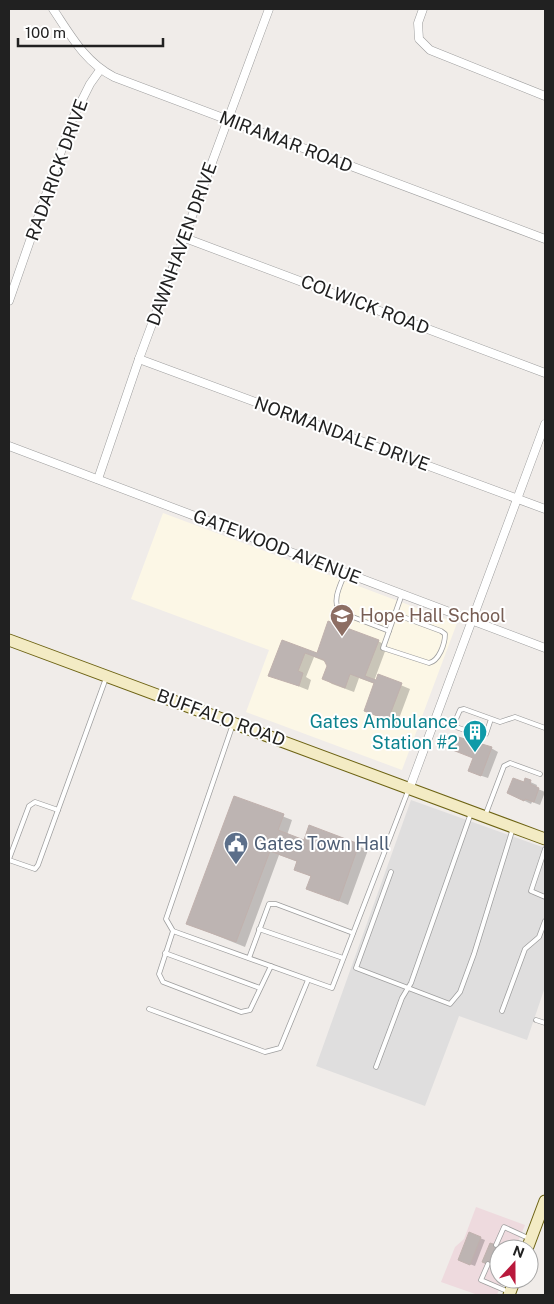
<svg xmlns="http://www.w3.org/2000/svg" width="554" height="1304" font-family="'Public Sans',sans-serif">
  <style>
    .residential { fill: #dfdede }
    .commercial { fill: #eedade }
    .education { fill: #fcf7e6 }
    .shadow { fill: #0003 }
    .building { fill: #bdb4b2; stroke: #c0b1ad }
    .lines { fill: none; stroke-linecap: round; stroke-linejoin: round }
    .service-casing { stroke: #9e9e9e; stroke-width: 5.5 }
    .minor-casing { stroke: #9e9e9e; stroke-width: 9 }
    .secondary-casing { stroke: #6d6313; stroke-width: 13 }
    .service { stroke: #fff; stroke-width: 4 }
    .minor { stroke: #fff; stroke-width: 8 }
    .secondary { stroke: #f3ebc4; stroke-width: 11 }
    .labels { text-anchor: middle; stroke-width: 4; stroke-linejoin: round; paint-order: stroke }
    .street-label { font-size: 18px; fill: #212121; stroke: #fff }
    .education-label { font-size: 18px; fill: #785e54; stroke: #fff; text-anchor: start }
    .culture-label { font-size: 18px; fill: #0d838f; stroke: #fff; text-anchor: end }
    .service-label { font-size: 18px; fill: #4e5e75; stroke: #fff; text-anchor: start }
  </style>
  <rect width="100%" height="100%" fill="#f0ece9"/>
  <path class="residential" d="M 411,800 L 545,848 L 545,987 L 527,1040 L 459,1016 L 425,1106 L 316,1066 Z"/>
  <path class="commercial" d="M 476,1207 L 525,1225 L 515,1249 L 499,1249 L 499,1279 L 503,1279 L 497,1295 L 478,1295 L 441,1282 L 455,1247 L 464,1239 Z"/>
  <path class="education" d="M 163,513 L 457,623 L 402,770 L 246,712 L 269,650 L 131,599 Z"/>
  <g class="shadow">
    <path d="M 378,641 L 387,646 L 374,681 L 377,682 L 379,676 L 410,689 L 397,724 L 365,711 L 375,684 L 359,678 L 354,692 L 332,684 L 323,678 L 328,666 L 326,662 L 314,657 L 306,677 L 311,680 L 308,690 L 270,675 L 282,642 L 317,655 Z"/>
    <path d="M 451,748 L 491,748 L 498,752 L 488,778 L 476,774 L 474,758 Z"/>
    <path d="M 526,780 L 537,785 L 536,788 L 545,792 L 540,805 L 532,802 L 531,804 L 515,796 Z"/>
    <path d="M 234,797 L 292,820 L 287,835 L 304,841 L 310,827 L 368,850 L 348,905 L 308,888 L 312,877 L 295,869 L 298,862 L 279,855 L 245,947 L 188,924 Z"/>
    <path d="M 480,1238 L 485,1240 L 475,1266 L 464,1262 Z"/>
    <path d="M 490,1244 L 501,1248 L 494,1266 L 484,1261 Z"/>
  </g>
  <g class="building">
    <path d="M 328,621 L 379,640 L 365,676 L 376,680 L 378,674 L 402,683 L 388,720 L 364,711 L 374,683 L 350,674 L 345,688 L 322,679 L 327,666 L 324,660 L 305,653 L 298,671 L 303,673 L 299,686 L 268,676 L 282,640 L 317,653 Z"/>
    <path d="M 455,736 L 492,747 L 481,776 L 468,771 L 473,758 L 450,749 Z"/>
    <path d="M 513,778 L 524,782 L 525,778 L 531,780 L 530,784 L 539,788 L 534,802 L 525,799 L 524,801 L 507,793 Z"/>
    <path d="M 234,796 L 284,814 L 278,830 L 304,840 L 309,825 L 359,844 L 339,901 L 306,889 L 311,876 L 294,870 L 297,861 L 270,851 L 236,942 L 186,924 Z"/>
    <path d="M 469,1232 L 481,1237 L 470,1265 L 458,1260 Z"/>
    <path d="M 490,1243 L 500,1246 L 492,1266 L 482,1262 Z"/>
  </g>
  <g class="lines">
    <defs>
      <g id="service">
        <path d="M 345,573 C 341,584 331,601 340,612 L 389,631"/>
        <path d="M 395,614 L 441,631 L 445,634 C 445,644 439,661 429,663 L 383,648 L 402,594"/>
        <path d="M 435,718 L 453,726"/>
        <path d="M 491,719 L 486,734 L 482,736 L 453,726 L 460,710 L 464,709 L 500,722 L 515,717 L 545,728"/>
        <path d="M 233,724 L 166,919 L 173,931 L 332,988 L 408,791"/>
        <path d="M 485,816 L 504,766 L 510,763 L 540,774"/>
        <path d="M 545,849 L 531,891 L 545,897"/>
        <path d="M 9,859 L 29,806 L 35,802 L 58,810"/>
        <path d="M 9,860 L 35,869 L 38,865 L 106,678"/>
        <path d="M 391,872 L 356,968 L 450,1004 L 460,992 L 474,954 L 513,828"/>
        <path d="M 259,929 L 343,958"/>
        <path d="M 173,931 L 159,974 L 163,982 L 241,1012 L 250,1010 L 271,966"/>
        <path d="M 165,953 L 260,988"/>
        <path d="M 249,958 L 269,904 L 276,904 L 353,933"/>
        <path d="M 149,1009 L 265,1052 L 280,1048 L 308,980"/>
        <path d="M 502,1011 L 525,949 L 539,937 L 545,921"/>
        <path d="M 536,1020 L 545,1023"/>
        <path d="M 376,1067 L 402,998 L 411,983 L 471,813"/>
        <path d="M 496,1245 L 504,1227 L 528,1238"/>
        <path d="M 488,1264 L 481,1280 L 509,1292"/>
      </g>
      <g id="minor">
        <path d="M 53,9 C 71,36 85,62 114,77 L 545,239"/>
        <path d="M 423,9 L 418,23 L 419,39 L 430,50 L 545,96"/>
        <path d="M 185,238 L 545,373"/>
        <path d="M 9,301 L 72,120 L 90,84 L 100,70"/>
        <path d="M 139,359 L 545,509"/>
        <path d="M 9,446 L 545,648"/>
        <path d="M 98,479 L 139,359 L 269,9"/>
        <path d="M 410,787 L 545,424"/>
      </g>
      <g id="secondary">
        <path d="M 9,640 L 545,839"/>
        <path d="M 527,1249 L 545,1201"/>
        <path d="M 509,1295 L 515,1279"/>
      </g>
    </defs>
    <use href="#service" class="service-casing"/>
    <use href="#minor" class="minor-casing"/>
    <use href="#secondary" class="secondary-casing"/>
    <use href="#service" class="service"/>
    <use href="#minor" class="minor"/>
    <use href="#secondary" class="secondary"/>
  </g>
  <defs>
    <symbol id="school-pin" viewBox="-11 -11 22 30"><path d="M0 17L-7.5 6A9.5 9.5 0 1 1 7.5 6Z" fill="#8d6e63" stroke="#fff"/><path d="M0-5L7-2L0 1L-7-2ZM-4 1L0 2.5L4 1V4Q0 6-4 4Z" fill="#fff"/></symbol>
    <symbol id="building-pin" viewBox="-11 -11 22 30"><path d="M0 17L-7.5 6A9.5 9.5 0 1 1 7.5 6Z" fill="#0f9aa8" stroke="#fff"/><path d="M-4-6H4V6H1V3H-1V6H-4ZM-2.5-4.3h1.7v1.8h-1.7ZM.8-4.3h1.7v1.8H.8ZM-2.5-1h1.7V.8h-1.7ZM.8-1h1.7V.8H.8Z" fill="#fff"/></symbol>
    <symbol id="civic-pin" viewBox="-11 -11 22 30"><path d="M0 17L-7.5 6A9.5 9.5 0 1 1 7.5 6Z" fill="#5c6f8a" stroke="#fff"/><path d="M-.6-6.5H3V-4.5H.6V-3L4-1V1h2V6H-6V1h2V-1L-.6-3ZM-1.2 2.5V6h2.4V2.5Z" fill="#fff"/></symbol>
  </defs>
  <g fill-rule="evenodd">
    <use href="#school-pin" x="328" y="602" width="28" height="38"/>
    <use href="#building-pin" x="461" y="718" width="28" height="38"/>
    <use href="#civic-pin" x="222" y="830" width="28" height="38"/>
  </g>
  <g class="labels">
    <g class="street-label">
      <text transform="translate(286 142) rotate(21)" y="6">MIRAMAR ROAD</text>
      <text transform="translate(57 170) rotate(-70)" y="6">RADARICK DRIVE</text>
      <text transform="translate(182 244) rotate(-70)" y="6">DAWNHAVEN DRIVE</text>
      <text transform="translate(365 305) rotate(21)" y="6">COLWICK ROAD</text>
      <text transform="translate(342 434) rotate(20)" y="6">NORMANDALE DRIVE</text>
      <text transform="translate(277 547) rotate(21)" y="6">GATEWOOD AVENUE</text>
      <text transform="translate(221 718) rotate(20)" y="6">BUFFALO ROAD</text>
    </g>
    <g class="education-label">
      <text x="360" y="622">Hope Hall School</text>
    </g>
    <g class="culture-label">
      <text x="458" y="728">Gates Ambulance<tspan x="458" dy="21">Station #2</tspan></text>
    </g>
    <g class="service-label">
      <text x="254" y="850">Gates Town Hall</text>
    </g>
  </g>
  <rect width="554" height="1304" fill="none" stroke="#212121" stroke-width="20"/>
  <g transform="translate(514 1264) rotate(21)"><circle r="24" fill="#ffffff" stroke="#a6a6a6"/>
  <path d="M0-4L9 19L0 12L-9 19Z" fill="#b9193c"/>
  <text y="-8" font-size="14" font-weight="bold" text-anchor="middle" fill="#212121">N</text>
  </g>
  <path d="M18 38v8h145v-8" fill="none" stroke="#212121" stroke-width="2.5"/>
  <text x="25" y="38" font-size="15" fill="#212121" stroke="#ffffff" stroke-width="4" paint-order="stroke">100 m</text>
</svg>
